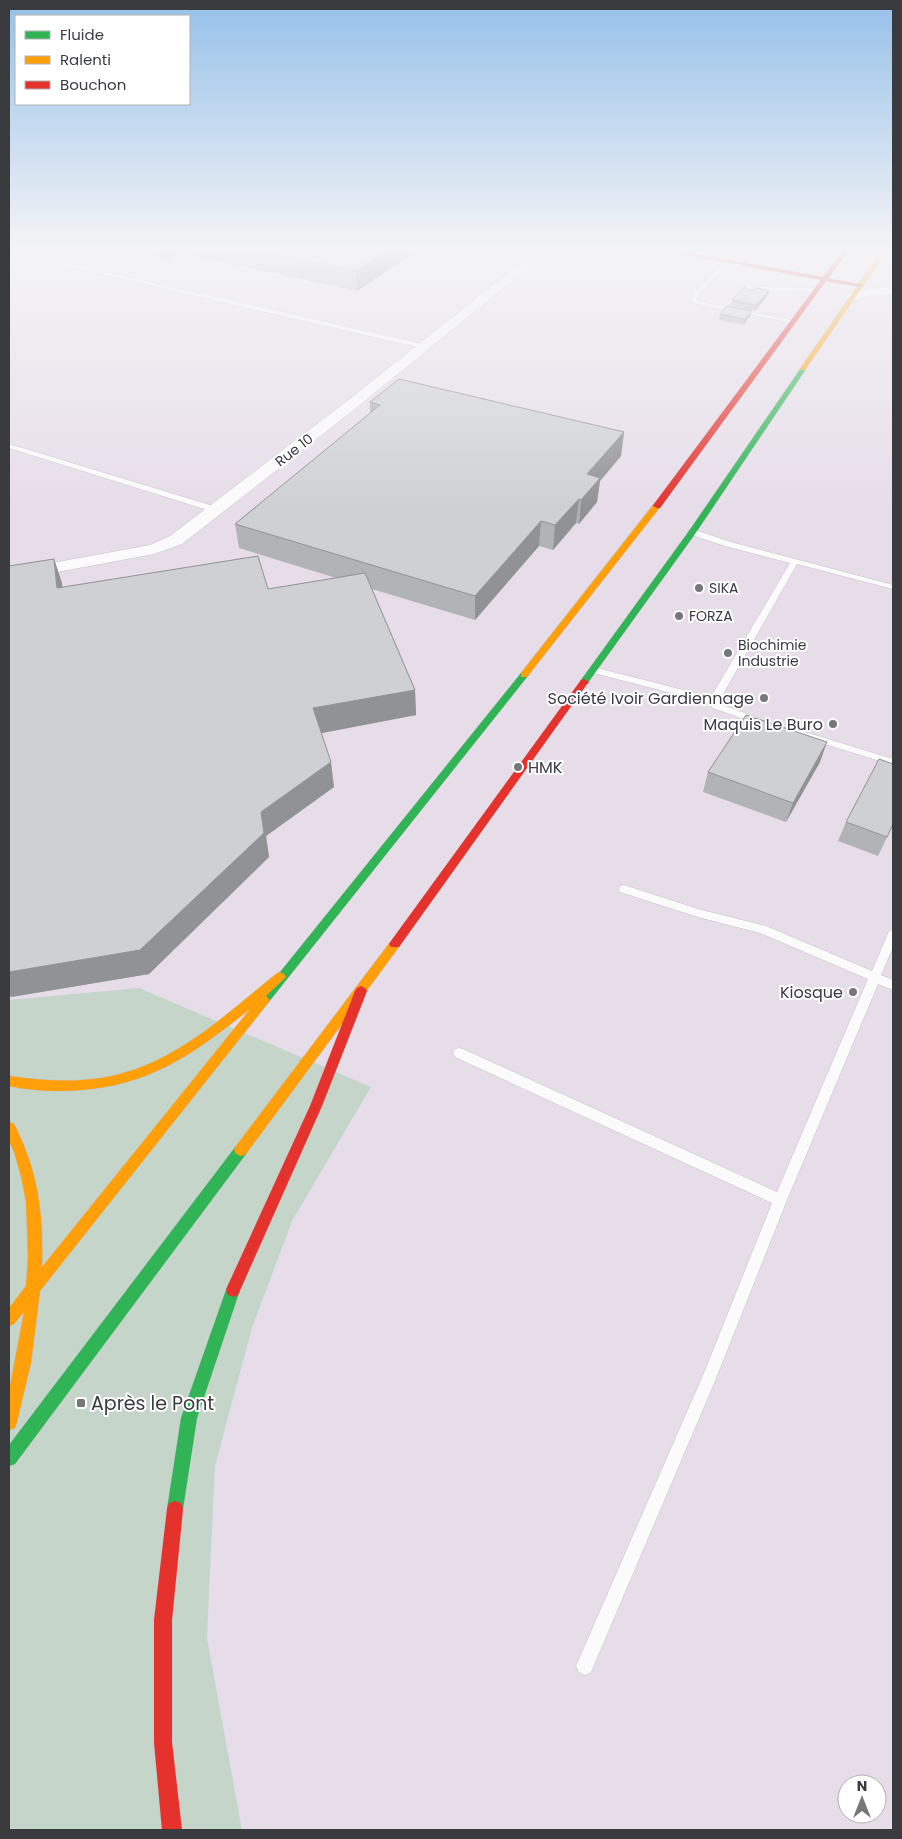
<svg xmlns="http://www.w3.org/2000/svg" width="902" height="1839" font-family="Poppins,sans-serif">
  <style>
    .industrial { fill: #e7dde9; fill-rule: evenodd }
    .green { fill: #c5d5c9 }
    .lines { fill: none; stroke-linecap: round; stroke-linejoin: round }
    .lane-casing { stroke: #c3c4c8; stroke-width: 1 }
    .street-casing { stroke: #c3c4c8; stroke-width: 1 }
    .fast-casing { stroke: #c3c4c8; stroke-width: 1 }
    .slow-casing { stroke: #c3c4c8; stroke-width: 1 }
    .jam-casing { stroke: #c3c4c8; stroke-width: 1 }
    .lane { fill: #fbfbfc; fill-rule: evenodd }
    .street { fill: #fbfbfc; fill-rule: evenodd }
    .fast { fill: #30b455; fill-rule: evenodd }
    .slow { fill: #ff9f0a; fill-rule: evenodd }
    .jam { fill: #e5322d; fill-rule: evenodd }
    .wall { fill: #b2b3b6 }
    .shaded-wall { fill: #919294 }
    .building { fill: #cfd0d4; stroke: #919294 }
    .poi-dot { fill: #76777c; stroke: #fff; stroke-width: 2 }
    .labels { text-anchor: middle; stroke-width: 4; stroke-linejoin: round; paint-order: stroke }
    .far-street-label { font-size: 14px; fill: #3a3b3f; stroke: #fff }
    .far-poi-label { font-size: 14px; fill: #3a3b3f; stroke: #fff; text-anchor: start }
    .poi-label { font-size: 16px; fill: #3a3b3f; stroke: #fff; text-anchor: end }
    .near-poi-label { font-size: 19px; fill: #3a3b3f; stroke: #fff; text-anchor: start }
  </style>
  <rect width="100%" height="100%" fill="#e6e7ec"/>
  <path class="industrial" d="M 9,250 L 838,250 L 836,253 L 893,282 L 893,1830 L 242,1830 L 207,1638 L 215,1466 L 252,1328 L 292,1221 L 371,1087 L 9,1000 ZM 847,1784 L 877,1784 L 877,1814 L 847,1814 Z"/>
  <path class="green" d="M 139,988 L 371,1087 L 292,1221 L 252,1328 L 215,1466 L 207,1638 L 242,1830 L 9,1830 L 9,1000 Z"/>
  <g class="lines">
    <defs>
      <g id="lane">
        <path d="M 9,250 L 422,344 L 425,346 L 422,348 L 9,253 Z"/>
        <path d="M 465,250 L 476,250 L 530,263 L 527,265 Z"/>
        <path d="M 879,257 L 893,259 L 893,263 L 877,260 Z"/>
        <path d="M 727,259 L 729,262 L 698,295 L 697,301 L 791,320 L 794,322 L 793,323 L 692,303 L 693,294 Z"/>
        <path d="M 759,287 L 816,288 L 819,290 L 816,292 L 759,291 L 750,294 L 747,292 Z"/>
        <path d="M 9,444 L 220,508 L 221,510 L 214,512 L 9,448 Z"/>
        <path d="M 689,530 L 695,530 L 731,542 L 893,585 L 893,589 L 797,564 L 719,701 L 720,704 L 761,719 L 761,723 L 755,723 L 713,708 L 710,703 L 590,672 L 588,670 L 593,667 L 711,697 L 790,563 L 725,546 L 689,534 Z"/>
        <path d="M 795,729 L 893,759 L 893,765 L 792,734 L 790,732 Z"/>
        <path d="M 624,885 L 698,909 L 766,926 L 872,971 L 889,931 L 893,930 L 893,947 L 881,975 L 893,980 L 893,990 L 878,984 L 787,1200 L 715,1381 L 591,1672 L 585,1675 L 579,1672 L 576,1666 L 704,1373 L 772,1203 L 455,1057 L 453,1053 L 455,1049 L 459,1048 L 463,1049 L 777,1192 L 868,979 L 760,933 L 698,917 L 620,892 L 619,889 L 620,886 Z"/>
      </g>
      <g id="street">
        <path d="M 537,250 L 550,250 L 356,408 L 182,544 L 154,554 L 9,581 L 9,571 L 150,545 L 170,536 L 346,402 Z"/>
        <path d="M 893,287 L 893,295 L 869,296 L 852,301 L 846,297 L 848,294 L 868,288 Z"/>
      </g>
      <g id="fast">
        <path d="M 801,368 L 806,369 L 695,534 L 587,684 L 581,684 L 581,680 L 689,531 Z"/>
        <path d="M 524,672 L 529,675 L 527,677 L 268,1003 L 264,1005 L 260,1003 L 258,1000 L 260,997 L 521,673 Z"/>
        <path d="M 241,1144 L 246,1146 L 248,1150 L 246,1154 L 15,1464 L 9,1466 L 9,1445 L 236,1146 Z"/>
        <path d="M 233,1283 L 238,1285 L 240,1290 L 197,1418 L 183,1509 L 181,1515 L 175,1517 L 169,1515 L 167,1509 L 181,1418 L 226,1290 L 228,1285 Z"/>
      </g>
      <g id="slow">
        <path d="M 882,250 L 888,250 L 805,370 L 801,370 L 800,369 Z"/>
        <path d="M 654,504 L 661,506 L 527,677 L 521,677 L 521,673 Z"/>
        <path d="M 395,939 L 399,941 L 401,944 L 399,947 L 246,1154 L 241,1156 L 236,1154 L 234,1150 L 236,1146 L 391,941 Z"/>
        <path d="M 280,972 L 284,974 L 286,977 L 266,996 L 270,1000 L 268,1003 L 40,1291 L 31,1363 L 17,1422 L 15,1428 L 9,1430 L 9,1391 L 24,1312 L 14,1324 L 9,1326 L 9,1308 L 26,1286 L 28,1257 L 26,1202 L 21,1176 L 14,1152 L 9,1141 L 9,1122 L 14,1124 C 38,1170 44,1215 42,1267 L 250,1009 C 189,1058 143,1090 62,1091 C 44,1091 26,1090 9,1086 L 9,1076 C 45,1081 87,1084 123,1073 C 182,1057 230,1011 276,974 Z"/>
      </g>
      <g id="jam">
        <path d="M 661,250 L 674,250 L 823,277 L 844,250 L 850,250 L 828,278 L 863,285 L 860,287 L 826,281 L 660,508 L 657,508 L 653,506 L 654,504 L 821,280 Z"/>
        <path d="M 584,679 L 589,682 L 587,684 L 399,947 L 391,947 L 389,944 L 391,941 L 581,680 Z"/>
        <path d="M 361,986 L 365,988 L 367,991 L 322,1106 L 238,1295 L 233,1297 L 228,1295 L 226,1290 L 228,1285 L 310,1106 L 355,991 L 357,988 Z"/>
        <path d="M 175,1501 L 181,1503 L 183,1509 L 172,1620 L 172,1742 L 182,1830 L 162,1830 L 154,1742 L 154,1620 L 167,1509 L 169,1503 Z"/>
      </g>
    </defs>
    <use href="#lane" class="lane-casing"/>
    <use href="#street" class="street-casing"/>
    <use href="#fast" class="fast-casing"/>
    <use href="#slow" class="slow-casing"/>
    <use href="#jam" class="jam-casing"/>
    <use href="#lane" class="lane"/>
    <use href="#street" class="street"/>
    <use href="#fast" class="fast"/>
    <use href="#slow" class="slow"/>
    <use href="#jam" class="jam"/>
  </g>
  <g class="wall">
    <path d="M 127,250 L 419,250 L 357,291 L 180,253 L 167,260 Z"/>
    <path d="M 491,250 L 513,250 L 509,253 Z"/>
    <path d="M 750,291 L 767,296 L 755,311 L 731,306 L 732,300 Z"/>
    <path d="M 720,314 L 750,316 L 743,325 L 719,320 Z"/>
    <path d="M 370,402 L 624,432 L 621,456 L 600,481 L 597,502 L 579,524 L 576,523 L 553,550 L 539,546 L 475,620 L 372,589 L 415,690 L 416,715 L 321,733 L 334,787 L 266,836 L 269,857 L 149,974 L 11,997 L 9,996 L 9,566 L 54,559 L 62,583 L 62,587 L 268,589 L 336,578 L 239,548 L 235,524 L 370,413 Z"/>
    <path d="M 820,762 L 786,822 L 703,792 L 708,772 Z"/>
    <path d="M 846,822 L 893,825 L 878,856 L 838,841 Z"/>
  </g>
  <g class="shaded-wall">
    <path d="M 165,250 L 180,250 L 180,253 L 167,260 Z"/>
    <path d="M 389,250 L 419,250 L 357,291 L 356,271 Z"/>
    <path d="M 769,291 L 767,296 L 755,311 L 756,305 Z"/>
    <path d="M 752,311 L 750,316 L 743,325 L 745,319 Z"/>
    <path d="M 624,432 L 621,456 L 600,481 L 597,502 L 579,524 L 581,500 L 587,474 Z"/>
    <path d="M 579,499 L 576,523 L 553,550 L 555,525 Z"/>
    <path d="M 541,521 L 539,546 L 475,620 L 475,596 Z"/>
    <path d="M 54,559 L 62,583 L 65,613 L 57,588 Z"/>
    <path d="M 415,690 L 416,715 L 317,734 L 313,708 Z"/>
    <path d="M 827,742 L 820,762 L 786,822 L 793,803 Z"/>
    <path d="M 331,762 L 334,787 L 266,836 L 269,857 L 149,974 L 11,997 L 9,993 L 9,972 L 261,812 Z"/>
  </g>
  <g class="building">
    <path d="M 256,250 L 389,250 L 356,271 Z"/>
    <path d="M 744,287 L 750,291 L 757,288 L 769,291 L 756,305 L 732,300 Z"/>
    <path d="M 727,306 L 752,311 L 745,319 L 720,314 Z"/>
    <path d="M 399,379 L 624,432 L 587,474 L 600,478 L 581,500 L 579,499 L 555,525 L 541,521 L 475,596 L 235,524 L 380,405 L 370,402 Z"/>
    <path d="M 258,556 L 268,589 L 365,573 L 415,690 L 313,708 L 331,762 L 261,812 L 264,833 L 140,950 L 9,972 L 9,566 L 54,559 L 57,588 Z"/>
    <path d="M 746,715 L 827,742 L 793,803 L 708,772 Z"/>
    <path d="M 879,759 L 893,764 L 893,824 L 887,837 L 846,822 Z"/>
  </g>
  <linearGradient id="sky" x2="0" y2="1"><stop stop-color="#96c0e9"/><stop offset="0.49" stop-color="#f4f4f6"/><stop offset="1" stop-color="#f4f4f6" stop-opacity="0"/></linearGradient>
  <rect width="902" height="508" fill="url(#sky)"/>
  <g class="poi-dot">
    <circle cx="699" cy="588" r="5"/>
    <circle cx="679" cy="616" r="5"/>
    <circle cx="728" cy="653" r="5"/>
    <circle cx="764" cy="698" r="5"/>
    <circle cx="833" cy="724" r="5"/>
    <circle cx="518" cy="767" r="5"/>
    <circle cx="853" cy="992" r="5"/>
    <rect x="76" y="1398" width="10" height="10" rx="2.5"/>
  </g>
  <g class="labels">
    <g class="far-street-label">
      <text transform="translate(294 450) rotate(-38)" y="5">Rue 10</text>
    </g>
    <g class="far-poi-label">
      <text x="709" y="593">SIKA</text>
      <text x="689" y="621">FORZA</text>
      <text x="738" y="650">Biochimie<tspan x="738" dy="16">Industrie</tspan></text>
    </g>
    <g class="poi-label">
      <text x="754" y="704">Société Ivoir Gardiennage</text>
      <text x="823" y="730">Maquis Le Buro</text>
      <text x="528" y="773" text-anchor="start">HMK</text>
      <text x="843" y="998">Kiosque</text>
    </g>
    <g class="near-poi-label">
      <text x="91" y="1410">Après le Pont</text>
    </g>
  </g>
  <rect width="902" height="1839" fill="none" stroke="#3a3b3f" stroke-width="20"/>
  <rect x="15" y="15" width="175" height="90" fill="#ffffff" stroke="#b0b1b2"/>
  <rect x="25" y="31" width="25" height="8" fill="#30b455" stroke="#b0b1b2"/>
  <text x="60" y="40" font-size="15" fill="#3a3b3f">Fluide</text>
  <rect x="25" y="56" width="25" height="8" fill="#ff9f0a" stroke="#b0b1b2"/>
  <text x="60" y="65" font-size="15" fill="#3a3b3f">Ralenti</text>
  <rect x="25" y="81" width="25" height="8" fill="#e5322d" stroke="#b0b1b2"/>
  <text x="60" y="90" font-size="15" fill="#3a3b3f">Bouchon</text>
  <g transform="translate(862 1799)"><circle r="24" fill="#ffffff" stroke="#b0b1b2"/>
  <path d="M0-4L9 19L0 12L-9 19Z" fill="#76777c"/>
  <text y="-8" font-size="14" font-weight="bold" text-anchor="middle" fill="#3a3b3f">N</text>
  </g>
</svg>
